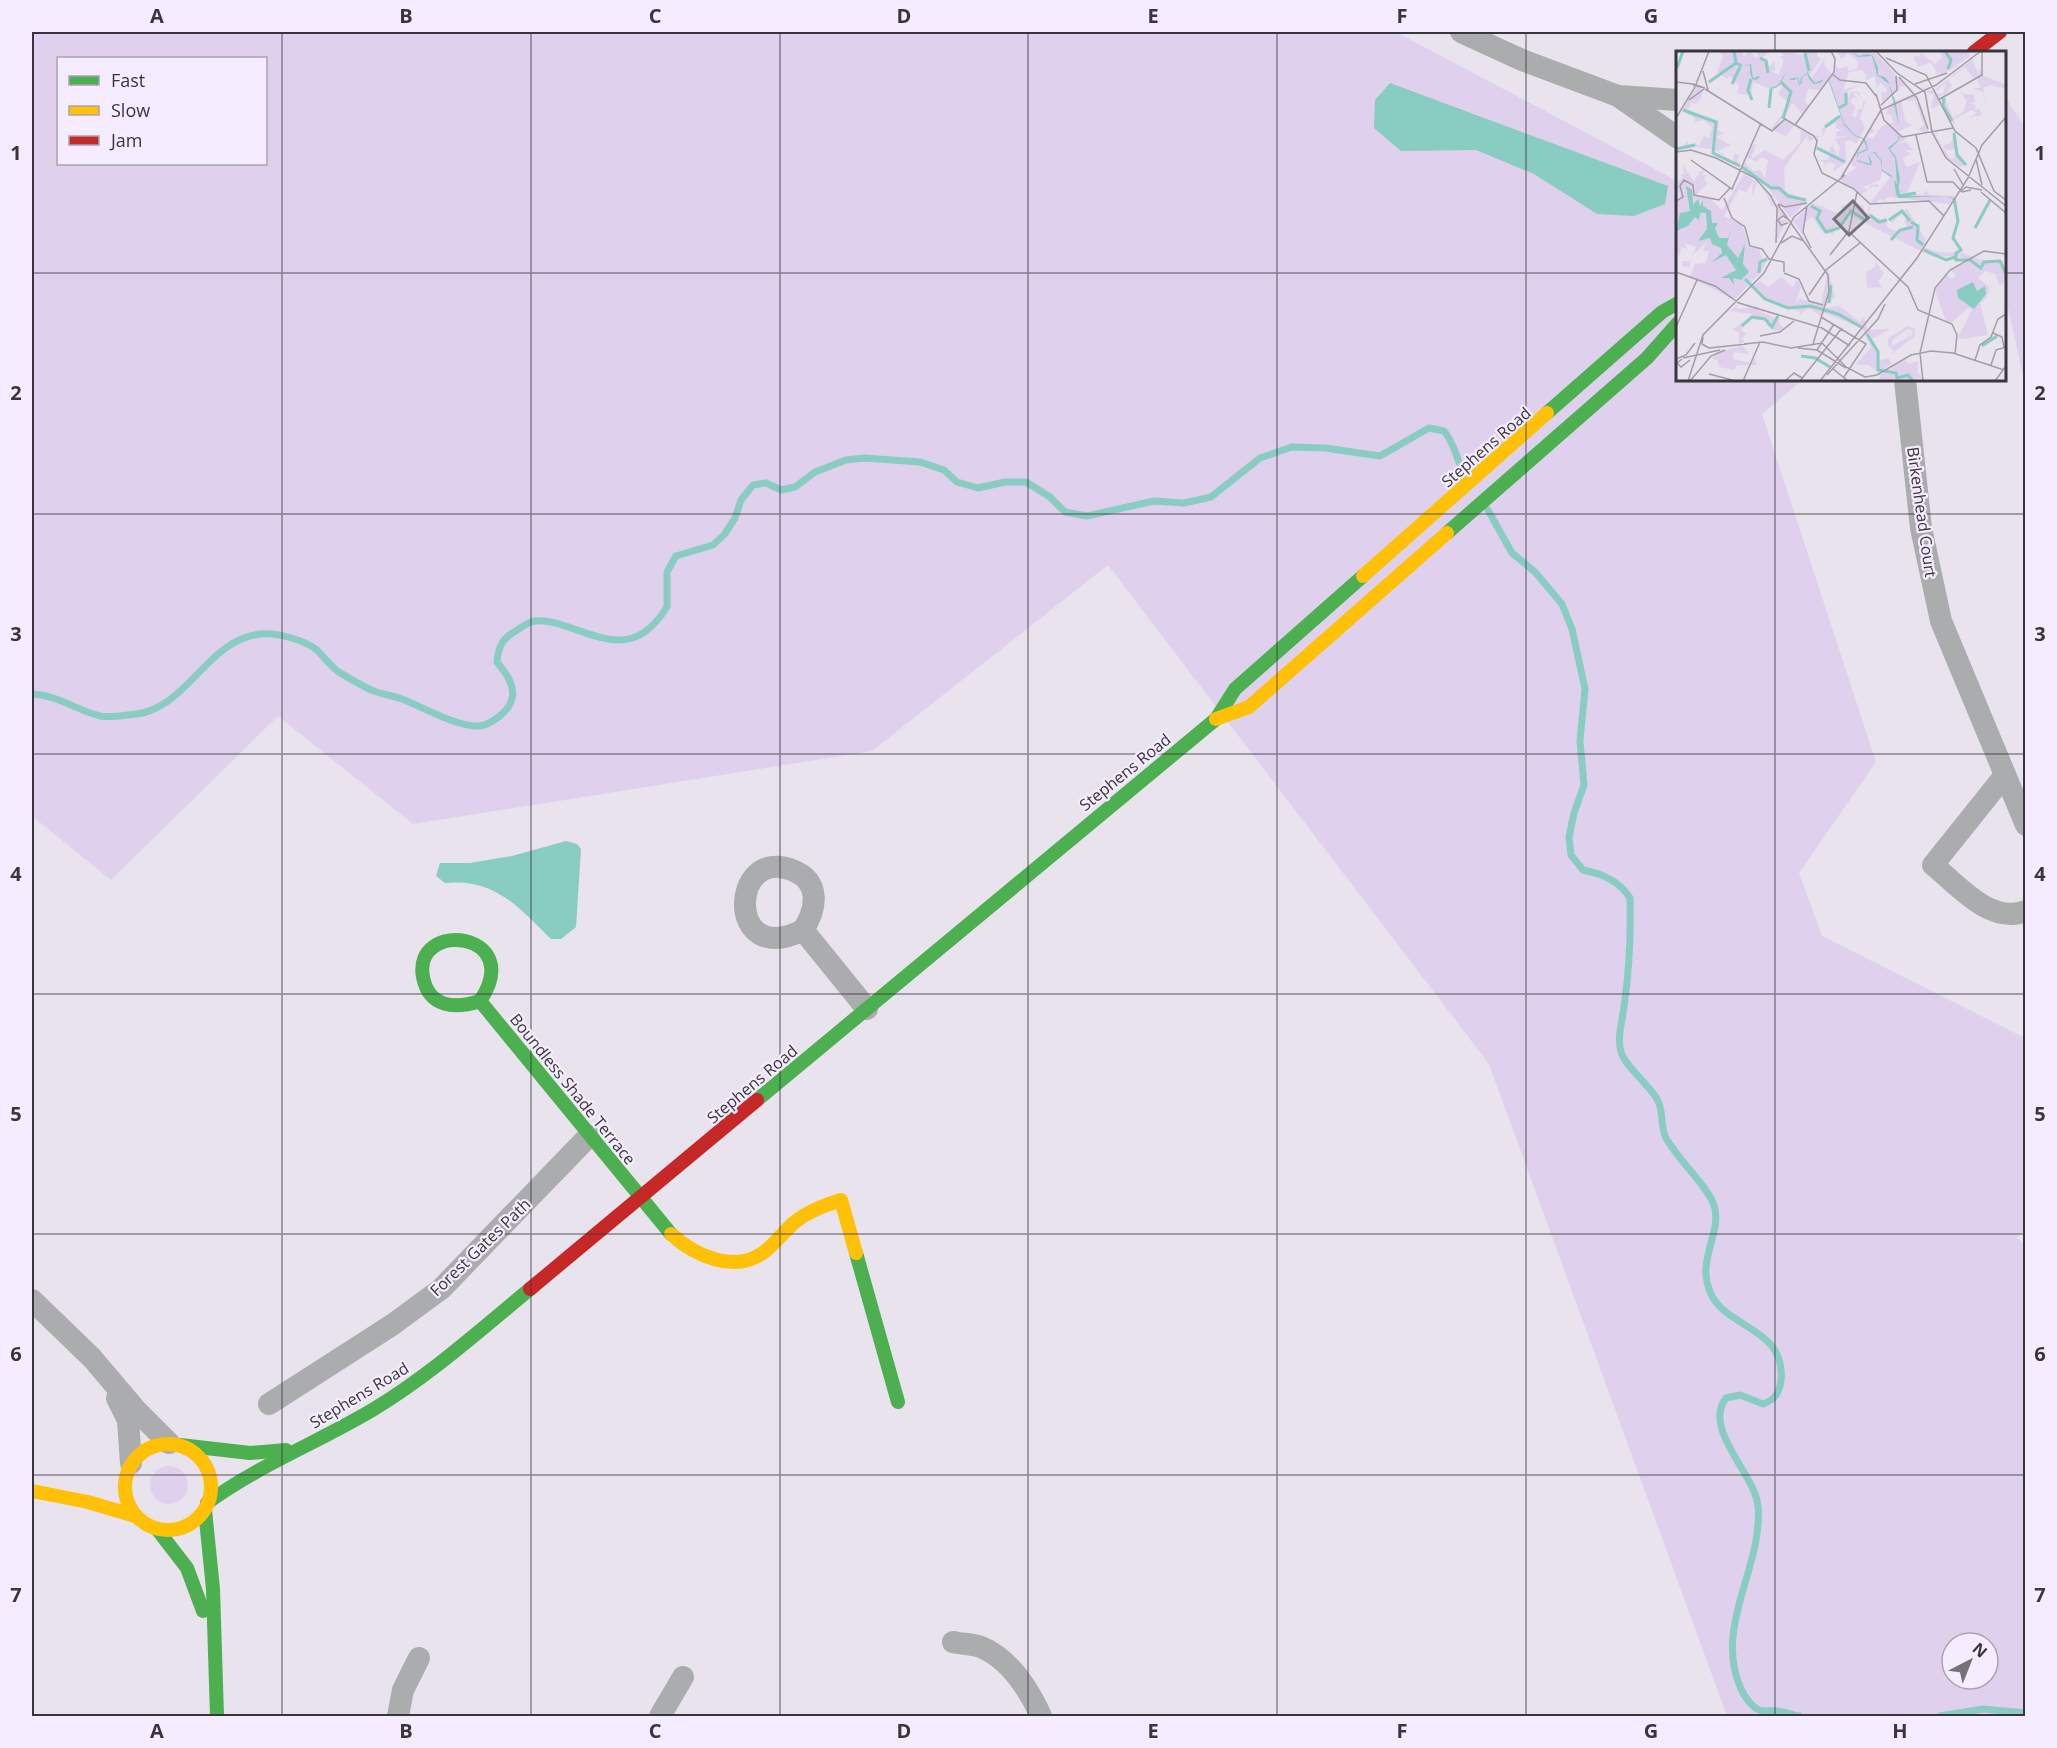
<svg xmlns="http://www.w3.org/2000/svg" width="2057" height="1748" font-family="'Open Sans',sans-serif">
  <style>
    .green { fill: #dfd1ed; fill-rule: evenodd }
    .water { fill: #89ccc2 }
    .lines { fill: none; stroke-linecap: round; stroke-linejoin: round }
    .stream { stroke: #89ccc2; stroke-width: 7 }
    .street { stroke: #aaacad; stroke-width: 22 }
    .fast { stroke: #4caf50; stroke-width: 14 }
    .slow { stroke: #ffc107; stroke-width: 14 }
    .jam { stroke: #c62828; stroke-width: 14 }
    .grid { fill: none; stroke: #39353c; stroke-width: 1.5; stroke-opacity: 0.55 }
    .labels { text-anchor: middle; stroke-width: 4.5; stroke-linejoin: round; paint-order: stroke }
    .street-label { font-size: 16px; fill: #39353c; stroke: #f5edff }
    .inset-river { fill: none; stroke: #89ccc2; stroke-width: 3 }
    .inset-road { fill: none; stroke: #a29da6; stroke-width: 1.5 }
    .view { fill: #76727a; fill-opacity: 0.15; stroke: #76727a; stroke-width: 3 }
    .inset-edge { fill: none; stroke: #39353c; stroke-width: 3 }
    .neatline { fill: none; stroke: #39353c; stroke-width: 2 }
    .grid-label { font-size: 20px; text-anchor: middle; font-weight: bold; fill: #39353c }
  </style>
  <rect width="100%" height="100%" fill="#e8e3ed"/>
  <g class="green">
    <path d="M 32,32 L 1396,32 L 1677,181 L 1678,380 L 1802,380 L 1762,414 L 1876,762 L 1799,873 L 1822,936 L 2025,1038 L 2026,1229 L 2017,1238 L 2026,1245 L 2025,1716 L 1727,1716 L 1489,1064 L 1108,565 L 872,751 L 413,824 L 278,716 L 111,880 L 32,816 ZM 58,58 L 266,58 L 266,164 L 58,164 ZM 1952,1643 L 1988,1643 L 1988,1679 L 1952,1679 Z"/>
    <path d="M 2005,97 L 2025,127 L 2025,384 L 2005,295 Z"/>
    <circle cx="169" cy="1485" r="19"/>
  </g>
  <g class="water">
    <path d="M 1390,83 L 1668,186 L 1665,204 L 1634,216 L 1597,214 L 1534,174 L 1476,150 L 1401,151 L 1374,128 L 1375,100 Z"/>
    <path d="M 566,841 L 577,844 L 581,849 L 576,927 L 561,939 L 551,939 C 518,907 495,878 445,883 L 436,876 L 440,863 L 470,863 L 512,856 Z"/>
  </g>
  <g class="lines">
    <g class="stream">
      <path d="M 1488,510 L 1512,553 L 1535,572 L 1562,604 L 1572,629 L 1585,689 L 1580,741 L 1584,785 L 1574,813 L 1569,837 L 1571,855 L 1583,870 C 1603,874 1619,881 1630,898 C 1631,934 1629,972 1624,1007 C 1622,1023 1617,1036 1621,1052 C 1625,1066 1649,1085 1657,1099 C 1664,1110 1660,1127 1666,1138 C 1678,1160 1706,1184 1714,1205 C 1723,1233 1695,1260 1711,1294 C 1727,1329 1786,1327 1781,1381 C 1779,1394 1774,1400 1763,1404 L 1740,1395 L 1726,1398 C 1702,1429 1755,1474 1758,1506 C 1763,1569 1713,1626 1741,1689 C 1744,1696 1752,1707 1759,1710 C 1764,1712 1772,1710 1777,1711 C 1785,1712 1792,1715 1799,1716"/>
      <path d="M 32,694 C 57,695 76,710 100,716 C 110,718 126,715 137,714 C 189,706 207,640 260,634 C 277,632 304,640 317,650 C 324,657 331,667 339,672 C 348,678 358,683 367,688 C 378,694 391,695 402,699 C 423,707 457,727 479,726 C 491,725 507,712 511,702 C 517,687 506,673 497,662 C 498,648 502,639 514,632 C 520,628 528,622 535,621 C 558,618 594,641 620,640 C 642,640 657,623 667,607 L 667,572 L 676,556 L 713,545 L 724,535 L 735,518 L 741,500 L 753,485 L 766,483 L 781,490 L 795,487 L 815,472 L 846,460 L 864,458 L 920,462 L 944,470 L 957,482 L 978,488 L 1005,482 L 1026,482 L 1050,497 L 1065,512 L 1087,516 L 1154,501 L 1184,503 L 1211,497 L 1260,458 L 1292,447 L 1325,448 L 1380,456 L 1429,428 L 1444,431 C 1456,445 1456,461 1466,476"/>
      <path d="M 1940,1716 L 1983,1709 L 2026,1713"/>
    </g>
    <g class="street">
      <path d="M 1461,32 L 1522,60 L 1618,96 L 1678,100"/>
      <path d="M 1618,96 L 1678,138"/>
      <path d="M 1905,380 L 1921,528 L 1941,621 L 2026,825"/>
      <path d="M 2005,775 L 1933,865 C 1958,885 1990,925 2026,911"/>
      <path d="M 803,930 C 725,970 730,845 792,870 C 821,881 817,909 803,930 L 867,1009"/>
      <path d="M 32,1300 L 92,1358 L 137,1411 L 169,1443"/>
      <path d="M 117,1398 L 128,1420 L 131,1463"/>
      <path d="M 269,1404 L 392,1325 L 441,1289 L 589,1136"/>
      <path d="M 953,1642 C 962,1644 973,1644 981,1647 C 1010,1659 1029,1690 1041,1716"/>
      <path d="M 398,1716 L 403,1690 L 419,1658"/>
      <path d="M 660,1716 L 683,1677"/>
    </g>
    <g class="fast">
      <path d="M 1547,413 L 1662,312 L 1678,303"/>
      <path d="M 1447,533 L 1647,358 L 1678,323"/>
      <path d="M 480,1001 C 455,1009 429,1008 423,977 C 412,919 527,931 480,1001 L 671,1234"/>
      <path d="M 757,1100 L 1216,719 L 1235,689 L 1363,576"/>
      <path d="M 856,1253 L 898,1402"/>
      <path d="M 180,1445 L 250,1453 L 286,1450"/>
      <path d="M 207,1503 C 259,1465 319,1442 374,1409 C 430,1375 479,1331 530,1289"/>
      <path d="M 205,1510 L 213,1589 L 217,1716"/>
      <path d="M 157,1529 L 187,1568 L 203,1611"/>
    </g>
    <g class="slow">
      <path d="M 1363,576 L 1547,413"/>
      <path d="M 1216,719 L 1249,707 L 1447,533"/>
      <path d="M 671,1234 C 695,1256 735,1274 764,1252 C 776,1243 784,1231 795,1222 C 808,1211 825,1205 841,1200 L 856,1253"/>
      <circle cx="168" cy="1487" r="43"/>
      <path d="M 32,1491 L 88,1502 L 135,1516"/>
    </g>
    <g class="jam">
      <path d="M 1974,52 L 2000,32"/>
      <path d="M 530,1289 L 757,1100"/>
    </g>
  </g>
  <path class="grid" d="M 282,32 L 282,1716M 531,32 L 531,1716M 780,32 L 780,1716M 1028,32 L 1028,1716M 1277,32 L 1277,1716M 1526,32 L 1526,1716M 1775,32 L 1775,52M 32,273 L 1678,273M 2004,273 L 2026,273M 1775,380 L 1775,1716M 32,514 L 2026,514M 32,754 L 2026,754M 32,994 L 2026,994M 32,1234 L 2026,1234M 32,1475 L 2026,1475"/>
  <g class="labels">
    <g class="street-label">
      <text transform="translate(1486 447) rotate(-41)" y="6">Stephens Road</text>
      <text transform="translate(1922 512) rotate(82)" y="6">Birkenhead Court</text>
      <text transform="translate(1125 772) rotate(-39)" y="6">Stephens Road</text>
      <text transform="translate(752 1084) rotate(-40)" y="6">Stephens Road</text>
      <text transform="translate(573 1089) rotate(51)" y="6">Boundless Shade Terrace</text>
      <text transform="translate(480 1247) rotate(-44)" y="6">Forest Gates Path</text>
      <text transform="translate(359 1395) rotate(-31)" y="6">Stephens Road</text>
    </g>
  </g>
  <g transform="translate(1676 51)">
    <rect width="330" height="330" fill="#e8e3ed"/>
    <path d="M 43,0 L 65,0 L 68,5 L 75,0 L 79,6 L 83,5 L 79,0 L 92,0 L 86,7 L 94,16 L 98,10 L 99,19 L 95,20 L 103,24 L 108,8 L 103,6 L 108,5 L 105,0 L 128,4 L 128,0 L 142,0 L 141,5 L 145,8 L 132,26 L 134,29 L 149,8 L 148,14 L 156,23 L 165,28 L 157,23 L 159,15 L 163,18 L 171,15 L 173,20 L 181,18 L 182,11 L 172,2 L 165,8 L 161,0 L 198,0 L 230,35 L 222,36 L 225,37 L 206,51 L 205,41 L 210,42 L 211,38 L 205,32 L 198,38 L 201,34 L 198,25 L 171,41 L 173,47 L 175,41 L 181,40 L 183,41 L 184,46 L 180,41 L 177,43 L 183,50 L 178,46 L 174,50 L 180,56 L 176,64 L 180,67 L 182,58 L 186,58 L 187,51 L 190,50 L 184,67 L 189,77 L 180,93 L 174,89 L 169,91 L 170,111 L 157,121 L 159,113 L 153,111 L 147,117 L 149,112 L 142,109 L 151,109 L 156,102 L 140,98 L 140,85 L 147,85 L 146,77 L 165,65 L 154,32 L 151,30 L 144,39 L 132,38 L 129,51 L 133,54 L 126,63 L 117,52 L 99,77 L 108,68 L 119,74 L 110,85 L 95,78 L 114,52 L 102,43 L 107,33 L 94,38 L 77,31 L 75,45 L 61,42 L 63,35 L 53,24 L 51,28 L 41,21 L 47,6 ZM 186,19 L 191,25 L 189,31 L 167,40 L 173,21 ZM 160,71 L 160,77 L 165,79 L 160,81 L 161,86 L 171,85 L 159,88 L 164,96 L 162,106 L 156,94 L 153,100 L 142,96 L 142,86 L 148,85 L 150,77 ZM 243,0 L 259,13 L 266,7 L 264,0 L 291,0 L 294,5 L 271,21 L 261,23 L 255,11 L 242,16 L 237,6 L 245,4 ZM 296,8 L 304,26 L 302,16 L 308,25 L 330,34 L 330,38 L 315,34 L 307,37 L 312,60 L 307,41 L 297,38 L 305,36 L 301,29 L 303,26 L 298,28 L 289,16 L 272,29 L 276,34 L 269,43 L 262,46 L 264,54 L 255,58 L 258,42 L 267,43 L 270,32 L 255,44 L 250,40 L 259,39 ZM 21,35 L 27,39 L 25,47 L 19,53 L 15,51 L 12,59 L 43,70 L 42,79 L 48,82 L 41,86 L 52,93 L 57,92 L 42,100 L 57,111 L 58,103 L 64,104 L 61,109 L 65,113 L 57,111 L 37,98 L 7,95 L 12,91 L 12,95 L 20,92 L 23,95 L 28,85 L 33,87 L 36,76 L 27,69 L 19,71 L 19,67 L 6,59 ZM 283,38 L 288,43 L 298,44 L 299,52 L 294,52 L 300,54 L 299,59 L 304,57 L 305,64 L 293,67 L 301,62 L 296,59 L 278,68 L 279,76 L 265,49 L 268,45 L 277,67 L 287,61 L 291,50 ZM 238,43 L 242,50 L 234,47 L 242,52 L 253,82 L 242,79 L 248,74 L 239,50 L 225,49 L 229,70 L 236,74 L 222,81 L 231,87 L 222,93 L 230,91 L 237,99 L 229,99 L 234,103 L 227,107 L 230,116 L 244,111 L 231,142 L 248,144 L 249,139 L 254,144 L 279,145 L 274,153 L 214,146 L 209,148 L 211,151 L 205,148 L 199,153 L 194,152 L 214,126 L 206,121 L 204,129 L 187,136 L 191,139 L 195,134 L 202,133 L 203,136 L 197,135 L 185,144 L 164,129 L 181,116 L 176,115 L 175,109 L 183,96 L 184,96 L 189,85 L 190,85 L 198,69 L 203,63 L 195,75 L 198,81 L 192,83 L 192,87 L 197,87 L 206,75 L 217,72 L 216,65 L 210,63 L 213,56 L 205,59 L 217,51 ZM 125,79 L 139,88 L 133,90 L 131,85 L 108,117 L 109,140 L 131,150 L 114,167 L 89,132 L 64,118 L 69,111 L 77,120 L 84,119 L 89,127 L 92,109 L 85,106 L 81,111 L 70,106 L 76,95 L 80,93 L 75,108 L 89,99 L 107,109 L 124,92 ZM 278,81 L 281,99 L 290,113 L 284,116 L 271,107 L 257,83 L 264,82 L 259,85 L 274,107 L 277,107 L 280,105 L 278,98 L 270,99 L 267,94 L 275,92 ZM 7,114 L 18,131 L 24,120 L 29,119 L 26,124 L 31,124 L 28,128 L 31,133 L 19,145 L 34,147 L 46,159 L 68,123 L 85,133 L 109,165 L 105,165 L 102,169 L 112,169 L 108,173 L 102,170 L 108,175 L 101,189 L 101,156 L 96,155 L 85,134 L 81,131 L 76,145 L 77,131 L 70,141 L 63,138 L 48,165 L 65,173 L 74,196 L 83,198 L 87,209 L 92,208 L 86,220 L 58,249 L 14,226 L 19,213 L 30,212 L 33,200 L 27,200 L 31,191 L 16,205 L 13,216 L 6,215 L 7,210 L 14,210 L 20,196 L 8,192 L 12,198 L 5,196 L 4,205 L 0,202 L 0,150 L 5,148 L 0,133 L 7,126 L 4,124 L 8,123 ZM 137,152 L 160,162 L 166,160 L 165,155 L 179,152 L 188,155 L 188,162 L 193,162 L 192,157 L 194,154 L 194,162 L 204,169 L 210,167 L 211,176 L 219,180 L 231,176 L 228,170 L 232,165 L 226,162 L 216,172 L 212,168 L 231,158 L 250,189 L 248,196 L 262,201 L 287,202 L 308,210 L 327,210 L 330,229 L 324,235 L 319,223 L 309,220 L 302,227 L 313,236 L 311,247 L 304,252 L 312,284 L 285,288 L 282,286 L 296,259 L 292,257 L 275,272 L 270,271 L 259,239 L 270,223 L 276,228 L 280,224 L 274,219 L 294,210 L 281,205 L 257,206 L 173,164 L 156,183 L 147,182 L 136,166 L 127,172 L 127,184 L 117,170 ZM 200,211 L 208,223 L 202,230 L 206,236 L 191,237 L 190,221 L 199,216 ZM 152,218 L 159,246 L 148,257 L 163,255 L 184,271 L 188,265 L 191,279 L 214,278 L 194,289 L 204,309 L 212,307 L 216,312 L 203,322 L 193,314 L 180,314 L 195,296 L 187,279 L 179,274 L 148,262 L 145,265 L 132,257 L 124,264 L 124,261 L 90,248 L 76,236 L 84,230 L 93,236 L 105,226 L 117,236 L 121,228 L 125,236 L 119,253 L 124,247 L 131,250 L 132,243 L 132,248 L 145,254 ZM 61,254 L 62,258 L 82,255 L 81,259 L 101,268 L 108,278 L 100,280 L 92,276 L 89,269 L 73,268 L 65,279 L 70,282 L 66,288 L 69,292 L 63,293 L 63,281 L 56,279 L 77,263 L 54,260 ZM 231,275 L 239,277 L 239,285 L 213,305 L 218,300 L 212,295 L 212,288 ZM 232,278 L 237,280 L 236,284 L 216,295 L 216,289 ZM 67,295 L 73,303 L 58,301 L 57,308 L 75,312 L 79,307 L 81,314 L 61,314 L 58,319 L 43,316 L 42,309 L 36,308 L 42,301 ZM 229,309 L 233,313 L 242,310 L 242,322 L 246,327 L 204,330 L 204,324 Z" fill="#dfd1ed" fill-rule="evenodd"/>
    <path d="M 175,0 L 183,5 L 186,4 L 192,3 L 197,5 L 202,17 L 202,24 L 209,26 L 212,30 L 220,52 L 223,75 L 220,82 L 223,86 L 224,88 L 214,98 L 220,106 L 224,128 L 221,145 L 272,145 L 279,148 L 281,150 L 271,145 L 223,147 L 220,144 L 218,128 L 205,119 L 205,110 L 198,102 L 192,103 L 196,111 L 195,114 L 192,114 L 181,110 L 181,102 L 191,98 L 187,88 L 179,85 L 168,74 L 153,31 L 148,28 L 144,32 L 138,33 L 133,28 L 131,22 L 126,27 L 126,32 L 123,35 L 121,26 L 119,29 L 114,29 L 111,20 L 104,34 L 101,36 L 96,38 L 85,33 L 84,26 L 80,29 L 76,28 L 74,21 L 74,14 L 63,16 L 75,13 L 77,27 L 84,25 L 85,33 L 94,37 L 102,34 L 111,20 L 114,28 L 122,26 L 124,34 L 125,27 L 131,21 L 139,32 L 148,28 L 154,31 L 168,72 L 179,84 L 187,87 L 190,90 L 192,99 L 182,103 L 181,109 L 194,113 L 192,103 L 199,101 L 206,110 L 205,118 L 215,124 L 221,133 L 219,107 L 212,97 L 223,88 L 220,82 L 223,75 L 213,33 L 201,24 L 196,5 L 182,6 ZM 10,135 L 16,139 L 17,154 L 22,148 L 24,155 L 27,149 L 27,155 L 35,160 L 36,172 L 42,172 L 39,177 L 43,187 L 52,187 L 55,177 L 51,194 L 62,207 L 69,193 L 67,213 L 73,221 L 65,229 L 57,227 L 58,234 L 53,227 L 45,227 L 60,219 L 50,204 L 36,211 L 46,202 L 45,197 L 36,193 L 34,187 L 22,190 L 31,178 L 30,162 L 24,162 L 23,169 L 19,166 L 12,175 L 0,180 L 4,162 L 14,160 ZM 297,231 L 301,240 L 309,235 L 310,243 L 298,258 L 282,247 L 281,239 Z" fill="#89ccc2"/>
    <path class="inset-river" d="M 58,0 L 60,12 L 66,15M 269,0 L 275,9 L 272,18M 129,2 L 133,20M 84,7 L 90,10 L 92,22M 1,17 L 7,0M 75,28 L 72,39 L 76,49M 33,31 L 60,12M 105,31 L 115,41 L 107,68M 56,33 L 64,16M 268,47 L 267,55 L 276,70M 93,57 L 95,38M 163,57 L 170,53 L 170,42M 7,59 L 40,71 L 37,102 L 64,115M 149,76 L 164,65M 278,82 L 281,104 L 290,114M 141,97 L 169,111M 0,98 L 19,94M 66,116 L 95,137 L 103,137 L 112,145 L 130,149M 221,136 L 223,145 L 240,142M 278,147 L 282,170 L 277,187 L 285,199 L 280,202 L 280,209 L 294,209 L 305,217 L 308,211 L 324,210 L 330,223M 135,155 L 144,160 L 141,167 L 150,181 L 163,177 L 175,160 L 189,169 L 195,165 L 203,171 L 211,169M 213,169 L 226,160 L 234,170M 235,171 L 242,175 L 241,189 L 247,194M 299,177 L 314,149M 215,189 L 224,179 L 237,176M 248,199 L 270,209 L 279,206M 83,222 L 84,211 L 91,208M 69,228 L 89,248 L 112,257 L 135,255 L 162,263 L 187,277M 153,252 L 155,234M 66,275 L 76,266 L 89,268 L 96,276 L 102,265M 191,283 L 202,301 L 202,319 L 220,322 L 221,327 L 232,324 L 237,330M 306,295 L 321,285M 125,305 L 139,307 L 154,316"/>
    <path class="inset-road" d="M 200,0 L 221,22 L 249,41 L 256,81 L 270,107 L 330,155M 210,7 L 250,24 L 279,80 L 300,97 L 318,140 L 330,149M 27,20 L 32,39M 156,23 L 164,29 L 190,32 L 200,45M 223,26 L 241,47 L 252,78M 0,31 L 17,33 L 29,37 L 17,34M 239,33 L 271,22M 29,38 L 96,80 L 109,68 L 138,85 L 141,90 L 138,103 L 146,122 L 178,138 L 194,153 L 253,150 L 268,165M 200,43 L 208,69 L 226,86 L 277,77M 13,49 L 28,38M 262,49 L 306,24 L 306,1M 205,54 L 221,39 L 220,25M 0,67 L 19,36 L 33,0M 119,74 L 158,21 L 159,8 L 155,0M 240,84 L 251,131 L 277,131 L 286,141 L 295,139M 0,101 L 15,99 L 40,107 L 79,127 L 96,146M 300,108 L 306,134M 15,109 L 56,138 L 85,72M 278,118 L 287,134M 165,127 L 205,59 L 260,34 L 305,0M 285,140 L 290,136 L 306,139M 305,141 L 330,162M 95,145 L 101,157 L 100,192M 48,147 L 56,167 L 69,176 L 74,195 L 86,198 L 93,208 L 108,211 L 108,221M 0,150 L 7,146 L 4,135 L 8,129 L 17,134 L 18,144 L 43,149 L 54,137M 102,153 L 109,156 L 131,152M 102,154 L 152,224 L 153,241 L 137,293M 131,155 L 127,181 L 135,197M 112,172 L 105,174 L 102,169 L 107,165 L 112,168M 172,180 L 232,236 L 242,259 L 276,273 L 281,284 L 279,303M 173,180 L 181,141M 105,192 L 116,185 L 128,190M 154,204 L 172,181M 0,221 L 39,235 L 63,252 L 146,277 L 174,295M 108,222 L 123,228 L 133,250 L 147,254M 133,244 L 150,219 L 185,191M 145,266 L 190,293 L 168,326M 0,276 L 21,229M 317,282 L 326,286 L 328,296M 84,285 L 104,281 L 118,270M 27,286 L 26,293 L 33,297 L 71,293M 68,293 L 87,291 L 115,297 L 146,292 L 170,316 L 189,326 L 201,324 L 235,304 L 255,300 L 277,302 L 328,319M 122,297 L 141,299 L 170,317M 141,299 L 158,273M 7,307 L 44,299M 0,308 L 10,304 L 19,292M 6,308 L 1,312 L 5,316 L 14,309M 299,309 L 304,294 L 315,286 L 322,268 L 330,263M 315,314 L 320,299 L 330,296M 156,317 L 172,330M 33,323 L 60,330M 151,324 L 202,268 L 209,253M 12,330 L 27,284 L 88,222 L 118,166 L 169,124M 14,330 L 35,305 L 49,299M 67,330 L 84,291M 109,330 L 118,322 L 126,327M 124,330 L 166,277M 144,330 L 241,207 L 292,127 L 306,94 L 330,66M 247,330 L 244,302 L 259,237 L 274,219 L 308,200 L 330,203M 319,330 L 330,315"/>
    <path class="view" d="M 177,150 L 192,167 L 173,184 L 158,168 Z"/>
    <rect width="330" height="330" class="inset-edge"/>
  </g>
  <rect width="2057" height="1748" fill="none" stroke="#f5edff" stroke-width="66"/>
  <rect x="57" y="57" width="210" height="108" fill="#f5edff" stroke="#aaa3b1" stroke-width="1.5"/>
  <rect x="69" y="76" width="30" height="9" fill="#4caf50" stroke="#aaa3b1" stroke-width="1.5"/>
  <text x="111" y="87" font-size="18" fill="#39353c">Fast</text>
  <rect x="69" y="106" width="30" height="9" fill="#ffc107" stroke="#aaa3b1" stroke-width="1.5"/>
  <text x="111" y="117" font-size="18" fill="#39353c">Slow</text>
  <rect x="69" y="136" width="30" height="9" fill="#c62828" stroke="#aaa3b1" stroke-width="1.5"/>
  <text x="111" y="147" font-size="18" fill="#39353c">Jam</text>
  <g transform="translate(1970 1661) rotate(42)"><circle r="28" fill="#f5edff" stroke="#aaa3b1" stroke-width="1.5"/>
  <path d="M0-4.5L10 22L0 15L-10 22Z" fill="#76727a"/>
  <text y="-9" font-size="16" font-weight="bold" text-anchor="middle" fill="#39353c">N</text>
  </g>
  <rect x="33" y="33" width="1991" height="1682" class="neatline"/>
  <g class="grid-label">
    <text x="157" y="23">A</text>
    <text x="406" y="23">B</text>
    <text x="655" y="23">C</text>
    <text x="904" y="23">D</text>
    <text x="1153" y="23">E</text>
    <text x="1402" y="23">F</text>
    <text x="1651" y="23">G</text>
    <text x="1900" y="23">H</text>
    <text x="16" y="160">1</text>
    <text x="2040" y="160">1</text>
    <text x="16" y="400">2</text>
    <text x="2040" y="400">2</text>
    <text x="16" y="641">3</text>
    <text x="2040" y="641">3</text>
    <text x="16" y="881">4</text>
    <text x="2040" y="881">4</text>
    <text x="16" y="1121">5</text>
    <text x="2040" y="1121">5</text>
    <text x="16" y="1361">6</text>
    <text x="2040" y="1361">6</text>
    <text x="16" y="1602">7</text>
    <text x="2040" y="1602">7</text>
    <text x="157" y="1738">A</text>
    <text x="406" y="1738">B</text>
    <text x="655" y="1738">C</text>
    <text x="904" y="1738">D</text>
    <text x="1153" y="1738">E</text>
    <text x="1402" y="1738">F</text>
    <text x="1651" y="1738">G</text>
    <text x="1900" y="1738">H</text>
  </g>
</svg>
